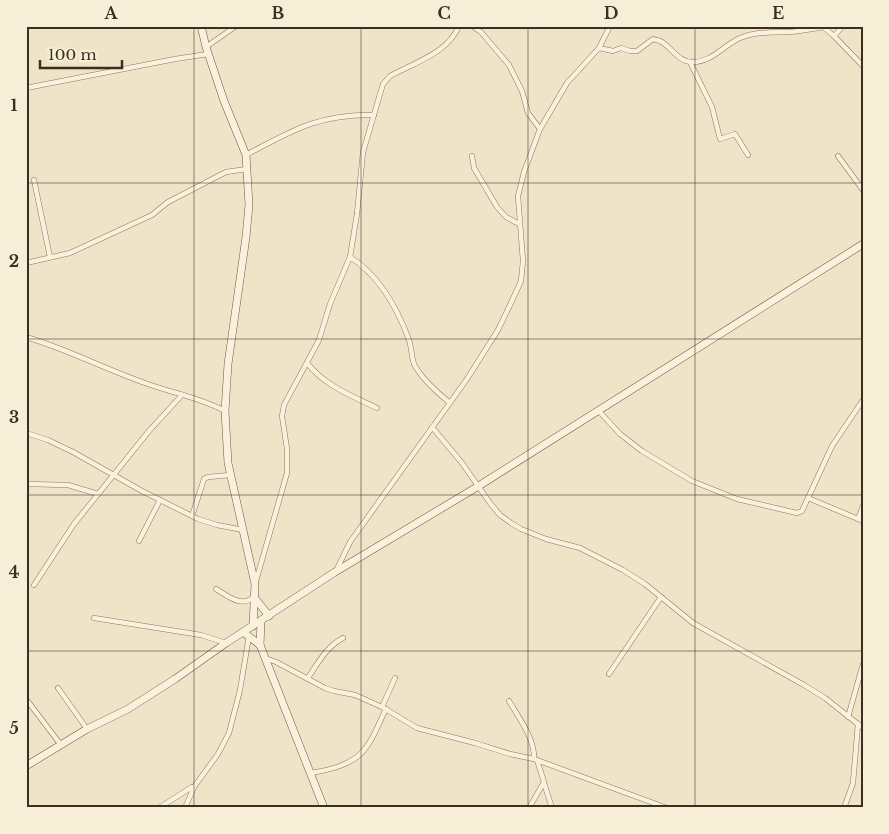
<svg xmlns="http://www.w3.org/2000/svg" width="889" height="834" font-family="'Libre Baskerville',serif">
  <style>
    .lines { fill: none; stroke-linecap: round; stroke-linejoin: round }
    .minor-casing { stroke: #8d765c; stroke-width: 5.5 }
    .secondary-casing { stroke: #6f573f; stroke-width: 8 }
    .minor { stroke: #faf1dc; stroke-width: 4.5 }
    .secondary { stroke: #faf1dc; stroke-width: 7 }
    .grid { fill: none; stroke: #3d2e20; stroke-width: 1; stroke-opacity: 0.55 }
    .neatline { fill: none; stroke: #3d2e20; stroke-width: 2 }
    .grid-label { font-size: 16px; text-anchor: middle; font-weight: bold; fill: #3d2e20 }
  </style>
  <rect width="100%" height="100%" fill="#f0e4c8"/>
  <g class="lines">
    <defs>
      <g id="minor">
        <path d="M 822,26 L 834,36 L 863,66"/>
        <path d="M 834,36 L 843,26"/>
        <path d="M 206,47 L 236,26"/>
        <path d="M 599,48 L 613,51 L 621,48 L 630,51 L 637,51 L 653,39 C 655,40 658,40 660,41 C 672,47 678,62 692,62 C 711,63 724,45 740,38 C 756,31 772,33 789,32 C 801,31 812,29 824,27"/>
        <path d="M 690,62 L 712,107 L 720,139 L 735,134 L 748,155"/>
        <path d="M 26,88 L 175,59 L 208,54"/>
        <path d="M 540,129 L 567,83 L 599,48 L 610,26"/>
        <path d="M 246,155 C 293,130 319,114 374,115"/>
        <path d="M 472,156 L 474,168 L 497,207 L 506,217 L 519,224"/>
        <path d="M 838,156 L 863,190"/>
        <path d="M 34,180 L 50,257"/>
        <path d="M 350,257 C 380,276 397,307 409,340 C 412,348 411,359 415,366 C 424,381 437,392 450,403"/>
        <path d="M 26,263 L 70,253 L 152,215 L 168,202 L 226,172 L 247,169"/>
        <path d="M 26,337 C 67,349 105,369 145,383 C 172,393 198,397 225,411"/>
        <path d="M 307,363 C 325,386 352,396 377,408"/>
        <path d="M 598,410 L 620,434 L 642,451 L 692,481 L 737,499 L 797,513 L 802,511 L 832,446 L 863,400"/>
        <path d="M 432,427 L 462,463 L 490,503 L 500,515 L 511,523 L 521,529 L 546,539 L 580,548 L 623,570 L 645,584 L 693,623 L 804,685 L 825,698 L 863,728"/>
        <path d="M 26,433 L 48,440 L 73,452 L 142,491 L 198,519 L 217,525 L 243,530"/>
        <path d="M 26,484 L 68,485 L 98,494"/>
        <path d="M 808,498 L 863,521"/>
        <path d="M 192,516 L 204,479 L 208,477 L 230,475"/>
        <path d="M 858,519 L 863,506"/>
        <path d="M 139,541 L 160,500"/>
        <path d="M 336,571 L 350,542 L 467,379 L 498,330 L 510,305 L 521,281 L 523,261 L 518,196 L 524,172 L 540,129 L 528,113 L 522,91 L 509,65 L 481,32 L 472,26"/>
        <path d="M 256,581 L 287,473 L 287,449 L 282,416 L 284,405 L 319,340 L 330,304 L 350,257 L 357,214 L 363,152 L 383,84 L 390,76 C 414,63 448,53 459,26"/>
        <path d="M 34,585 L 74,524 L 149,431 L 182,395"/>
        <path d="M 216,589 C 228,596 241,608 254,597"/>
        <path d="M 94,618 L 201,635 L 226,643"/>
        <path d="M 265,658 L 276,662 L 325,688 L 334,691 L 355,695 L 382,707 L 417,728 L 475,743 L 510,754 L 534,759 L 667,808"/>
        <path d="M 609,674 L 661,597"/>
        <path d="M 308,678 C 318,663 326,647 343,638"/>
        <path d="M 58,688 L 87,729"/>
        <path d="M 26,699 L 61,745"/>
        <path d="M 509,701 C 519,718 535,739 534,759"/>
        <path d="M 382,707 L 395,678"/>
        <path d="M 848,717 L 863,664"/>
        <path d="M 311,773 C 329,770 352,765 364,750 C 374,739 379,722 386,709"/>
        <path d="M 544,783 L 552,808"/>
        <path d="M 159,808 L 192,787"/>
        <path d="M 185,808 L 194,787 L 218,754 L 229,733 L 240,690 L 249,636"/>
        <path d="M 529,808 L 544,782 L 537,760"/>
        <path d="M 844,808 L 853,783 L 858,724"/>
      </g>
      <g id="secondary">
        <path d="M 201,26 L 206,47 L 224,101 L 246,155 L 249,205 L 246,237 L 228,364 L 225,411 L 228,463 L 255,584 L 253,626"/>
        <path d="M 254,597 L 269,616"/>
        <path d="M 261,621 L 260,645 L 324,808"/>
        <path d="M 243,632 L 260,645"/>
        <path d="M 26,766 L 87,729 L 128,709 L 175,679 L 226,643 L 335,572 L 477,487 L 863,244"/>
      </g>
    </defs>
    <use href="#minor" class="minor-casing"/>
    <use href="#secondary" class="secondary-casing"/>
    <use href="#minor" class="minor"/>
    <use href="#secondary" class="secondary"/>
  </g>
  <path class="grid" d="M 194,26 L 194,808M 361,26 L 361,808M 528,26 L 528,808M 695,26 L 695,808M 26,183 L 863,183M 26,339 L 863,339M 26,495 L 863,495M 26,651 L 863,651"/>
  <rect width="889" height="834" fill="none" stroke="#f7eed8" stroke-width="55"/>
  <path d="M40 60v8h82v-8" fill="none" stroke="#3d2e20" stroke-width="2.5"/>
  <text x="48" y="60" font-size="15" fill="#3d2e20" stroke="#f7eed8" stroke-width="4" paint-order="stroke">100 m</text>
  <rect x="28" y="28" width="834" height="778" class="neatline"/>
  <g class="grid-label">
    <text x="111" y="19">A</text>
    <text x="278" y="19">B</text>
    <text x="444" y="19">C</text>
    <text x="611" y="19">D</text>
    <text x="778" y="19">E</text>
    <text x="14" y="111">1</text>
    <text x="14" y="267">2</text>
    <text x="14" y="423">3</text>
    <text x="14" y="578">4</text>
    <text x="14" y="734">5</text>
  </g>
</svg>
